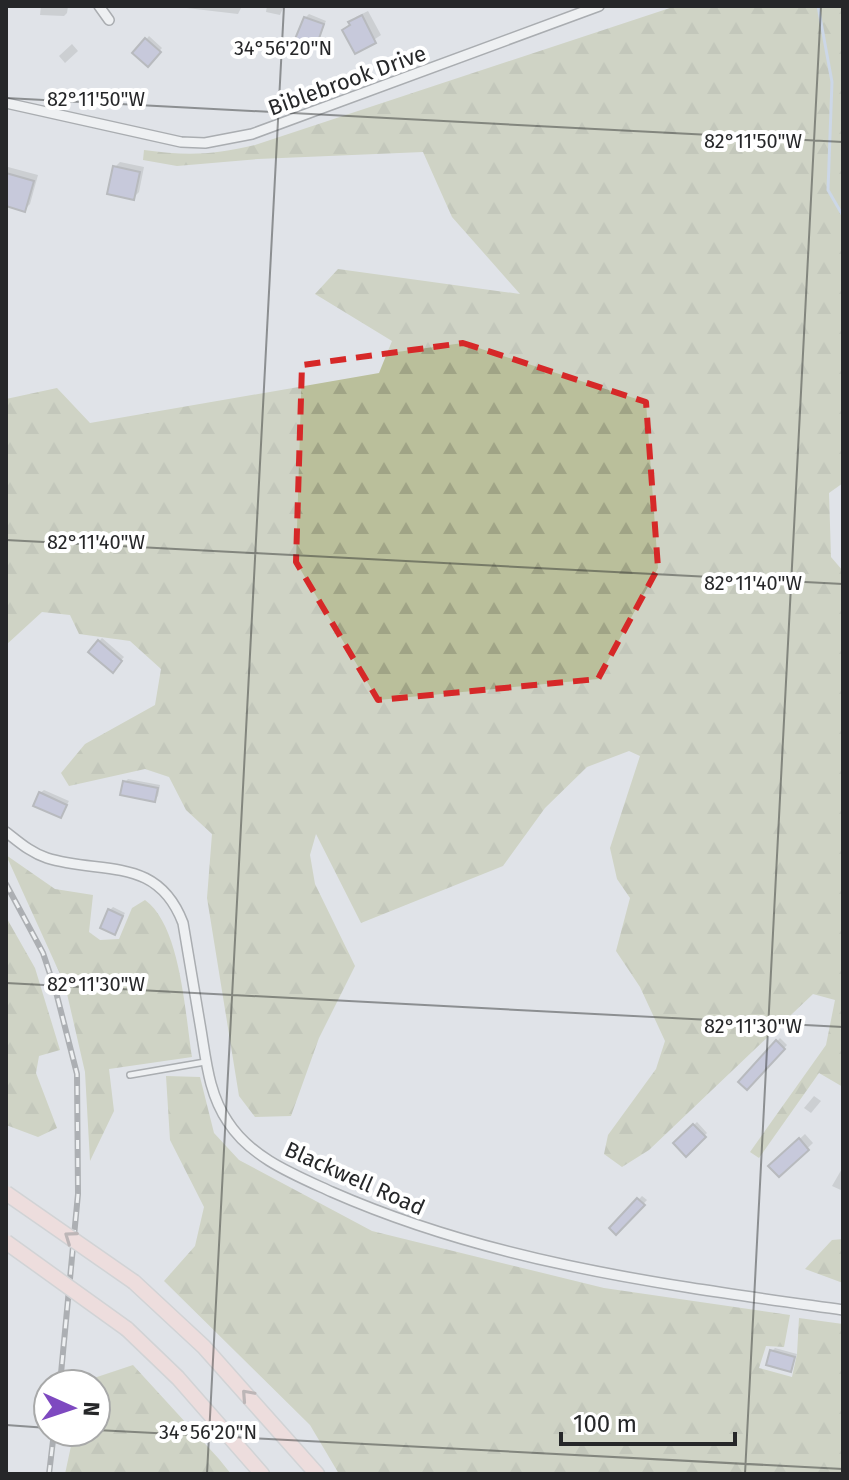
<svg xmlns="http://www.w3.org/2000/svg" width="849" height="1480" font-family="'Fira Sans',sans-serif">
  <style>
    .forest { fill: url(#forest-firs) }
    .shadow { fill: #0003 }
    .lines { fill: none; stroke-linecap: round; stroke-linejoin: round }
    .stream { stroke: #b3c7e6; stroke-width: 3 }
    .building { fill: #a8a9cc; stroke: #87888d; stroke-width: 2 }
    .service-casing { stroke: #686b6f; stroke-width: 8 }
    .minor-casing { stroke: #686b6f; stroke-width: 12 }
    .primary-casing { stroke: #bebebf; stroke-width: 17 }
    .service { stroke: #fff; stroke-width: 5 }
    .minor { stroke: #fff; stroke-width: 9 }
    .primary { stroke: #fcd5d1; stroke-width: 14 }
    .rail-casing { stroke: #6e7073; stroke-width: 6 }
    .rail { stroke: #fff; stroke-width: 3; stroke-dasharray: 9; stroke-linecap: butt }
    .primary-bridge-casing { stroke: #bebebf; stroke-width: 17; stroke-linecap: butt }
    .primary-bridge { stroke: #fcd5d1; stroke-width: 14 }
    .oneway { stroke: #917e7d }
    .marked { fill: none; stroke: #d62828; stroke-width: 6; stroke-dasharray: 16 10; stroke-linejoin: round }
    .ticks { fill: none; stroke: #262729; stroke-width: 2; stroke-opacity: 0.45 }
    .labels { text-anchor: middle; stroke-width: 8; stroke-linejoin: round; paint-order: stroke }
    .street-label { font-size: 22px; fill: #262729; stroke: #fff }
    .ticks-label { font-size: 20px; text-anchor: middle; fill: #262729; stroke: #fff; stroke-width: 8; stroke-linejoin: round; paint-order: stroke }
  </style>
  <defs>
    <pattern id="forest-firs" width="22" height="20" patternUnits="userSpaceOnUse" patternTransform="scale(2)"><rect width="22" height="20" fill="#babf9b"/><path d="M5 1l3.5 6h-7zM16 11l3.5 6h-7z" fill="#a0a486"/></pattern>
  </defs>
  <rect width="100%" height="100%" fill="#e0e3e8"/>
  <g class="forest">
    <path d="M 676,6 L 843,6 L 843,483 L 829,493 L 831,557 L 843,571 L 843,1087 L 819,1073 L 759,1158 L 750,1152 L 826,1045 L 835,1000 L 813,994 L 649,1150 L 622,1167 L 604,1154 L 608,1135 L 656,1069 L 665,1041 L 640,987 L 616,951 L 630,898 L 617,879 L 610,848 L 640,756 L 629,751 L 587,767 L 545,808 L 503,866 L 361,923 L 316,834 L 310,855 L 315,884 L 355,966 L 319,1038 L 291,1116 L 255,1117 L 239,1096 L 207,898 L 212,834 L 186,810 L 169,777 L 145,769 L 69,786 L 61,773 L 85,744 L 155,705 L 161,669 L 130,641 L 79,634 L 70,615 L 42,612 L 6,645 L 6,399 L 57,388 L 90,423 L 379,373 L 392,341 L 315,294 L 338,269 L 520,294 L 452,217 L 423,152 L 258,159 L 177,166 L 143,160 L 144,150 C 186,156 214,155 255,145 Z"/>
    <path d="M 6,855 L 55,889 L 93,895 L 89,932 L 100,940 L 119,939 L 132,908 L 145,900 C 181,926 185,1014 192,1057 L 109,1069 L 114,1111 L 90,1161 L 85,1072 L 65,985 Z"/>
    <path d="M 6,917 L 35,968 L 60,1050 L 39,1056 L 36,1073 L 57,1128 L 38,1137 L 6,1125 Z"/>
    <path d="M 166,1076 L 200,1077 L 214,1133 L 239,1160 L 372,1231 L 604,1288 L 790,1315 L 784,1347 L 766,1346 L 759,1368 L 792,1377 L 797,1354 L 799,1318 L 843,1324 L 843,1474 L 339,1474 L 310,1425 L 164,1281 L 195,1246 L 204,1207 L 170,1140 Z"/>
    <path d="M 843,1239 L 843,1283 L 805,1269 L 832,1240 Z"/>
    <path d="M 133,1365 L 219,1459 L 231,1474 L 65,1474 L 74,1432 L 96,1432 L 96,1384 L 84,1384 L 85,1381 Z"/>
  </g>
  <g class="shadow">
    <path d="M 41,6 L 68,6 L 67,13 L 64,16 L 40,15 Z"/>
    <path d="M 242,6 L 238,14 L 178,7 L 179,6 Z"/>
    <path d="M 267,6 L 284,6 L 280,15 L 266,12 Z"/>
    <path d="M 368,11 L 381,35 L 356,52 L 344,30 L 356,17 Z"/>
    <path d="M 309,14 L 326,21 L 315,44 L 305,18 Z"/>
    <path d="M 149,36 L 162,48 L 148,64 L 135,53 Z"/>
    <path d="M 72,44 L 78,51 L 65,63 L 59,56 Z"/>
    <path d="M 120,162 L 144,167 L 139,192 L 133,198 L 115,167 Z"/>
    <path d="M 8,167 L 38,175 L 30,204 L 24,210 L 6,204 L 6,169 Z"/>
    <path d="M 102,638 L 124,657 L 112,670 L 91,651 Z"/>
    <path d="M 128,779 L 160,785 L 158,796 L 155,799 L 125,782 Z"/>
    <path d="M 44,790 L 69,801 L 61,816 L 40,793 Z"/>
    <path d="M 113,907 L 125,913 L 114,932 L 110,910 Z"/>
    <path d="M 780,1038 L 787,1045 L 747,1087 L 741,1082 Z"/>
    <path d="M 814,1096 L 821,1101 L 811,1113 L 804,1108 Z"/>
    <path d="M 697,1122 L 707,1133 L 686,1154 L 675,1143 Z"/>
    <path d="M 805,1134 L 813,1143 L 779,1175 L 771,1166 Z"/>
    <path d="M 843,1167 L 843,1191 L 832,1186 Z"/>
    <path d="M 642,1196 L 647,1200 L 616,1232 L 612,1228 Z"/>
    <path d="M 775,1348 L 797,1354 L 790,1370 L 772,1351 Z"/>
  </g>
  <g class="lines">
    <g class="stream">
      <path d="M 818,6 L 832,82 L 828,190 L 843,216"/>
      <path d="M 843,480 L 843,525"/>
    </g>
  </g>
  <g class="building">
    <path d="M 362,15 L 376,43 L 355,54 L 342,30 L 350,25 L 348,22 Z"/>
    <path d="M 304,17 L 324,24 L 316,47 L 295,39 Z"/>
    <path d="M 145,38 L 161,52 L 148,67 L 132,53 Z"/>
    <path d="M 113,166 L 140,172 L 134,200 L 107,194 Z"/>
    <path d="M 6,173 L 34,181 L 25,212 L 6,206 Z"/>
    <path d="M 98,640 L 122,661 L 113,673 L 88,652 Z"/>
    <path d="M 123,781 L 158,788 L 155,802 L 120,795 Z"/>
    <path d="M 39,792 L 67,805 L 61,818 L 33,806 Z"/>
    <path d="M 108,909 L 123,916 L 115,935 L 100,928 Z"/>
    <path d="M 776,1040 L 785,1049 L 747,1090 L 738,1082 Z"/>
    <path d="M 693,1124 L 706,1137 L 686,1157 L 673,1143 Z"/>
    <path d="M 799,1138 L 809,1150 L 779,1177 L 768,1166 Z"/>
    <path d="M 637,1198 L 645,1205 L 616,1235 L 609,1228 Z"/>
    <path d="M 770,1350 L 795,1357 L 791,1372 L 766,1365 Z"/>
  </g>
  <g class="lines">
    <defs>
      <path id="service" d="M 130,1075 L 205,1062"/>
      <g id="minor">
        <path d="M 99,6 L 109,20"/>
        <path d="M 6,103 L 181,142 L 205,143 L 252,134 L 599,6"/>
        <path d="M 6,832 C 19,842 31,853 47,858 C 102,875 157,855 183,923 C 189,957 194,990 200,1024 C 206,1058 208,1093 228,1122 C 251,1158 295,1175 332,1192 C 496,1264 667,1285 843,1310"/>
      </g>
      <g id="primary">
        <path d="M 134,1282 L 204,1347 L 317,1474"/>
        <path d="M 127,1329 L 178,1378 L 262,1474"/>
      </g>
    </defs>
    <use href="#service" class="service-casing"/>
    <use href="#minor" class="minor-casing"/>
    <use href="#primary" class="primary-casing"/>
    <use href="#service" class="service"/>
    <use href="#minor" class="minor"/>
    <use href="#primary" class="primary"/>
    <defs>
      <g id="rail">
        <path d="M 6,884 L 43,953 L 56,992 L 77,1074 L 78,1194 L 60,1384"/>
        <path d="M 49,1474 L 54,1432"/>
      </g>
    </defs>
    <use href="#rail" class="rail-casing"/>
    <use href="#rail" class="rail"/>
    <defs>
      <g id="primary-bridge">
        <path d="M 6,1193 L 134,1282"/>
        <path d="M 6,1242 L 127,1329"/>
      </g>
    </defs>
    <use href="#primary-bridge" class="primary-bridge-casing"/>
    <use href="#primary-bridge" class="primary-bridge"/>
  </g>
  <defs><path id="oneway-chevron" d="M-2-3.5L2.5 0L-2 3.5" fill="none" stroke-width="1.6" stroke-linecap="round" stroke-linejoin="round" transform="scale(2)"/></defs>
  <g class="oneway">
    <use href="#oneway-chevron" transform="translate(70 1237) rotate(-145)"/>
    <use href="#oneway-chevron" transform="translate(247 1395) rotate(-132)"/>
  </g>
  <path d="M0 0H849V1480H0ZM 463,343 L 646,402 L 658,568 L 598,679 L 378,700 L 296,562 L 302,365 Z" fill="#e0e3e8" fill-opacity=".55" fill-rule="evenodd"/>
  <path class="marked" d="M 463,343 L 646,402 L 658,568 L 598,679 L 378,700 L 296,562 L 302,365 Z"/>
  <path class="ticks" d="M 6,98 L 843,142M 6,540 L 843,584M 6,983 L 843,1027M 6,1425 L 48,1428M 96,1430 L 843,1469M 207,1474 L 284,6M 745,1474 L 821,6"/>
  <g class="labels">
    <g class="street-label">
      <text transform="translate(347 80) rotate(-20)" y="8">Biblebrook Drive</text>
      <text transform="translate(355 1178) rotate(24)" y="8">Blackwell Road</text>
    </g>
  </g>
  <g class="ticks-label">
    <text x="283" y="55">34°56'20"N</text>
    <text x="96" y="106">82°11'50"W</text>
    <text x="753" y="148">82°11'50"W</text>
    <text x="96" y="549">82°11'40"W</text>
    <text x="753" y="590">82°11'40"W</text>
    <text x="96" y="991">82°11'30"W</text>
    <text x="753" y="1033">82°11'30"W</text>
    <text x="208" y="1439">34°56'20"N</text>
  </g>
  <rect width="849" height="1480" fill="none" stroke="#262729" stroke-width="16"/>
  <g transform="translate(72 1408) rotate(93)"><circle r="38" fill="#ffffff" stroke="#a8a9a9" stroke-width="2"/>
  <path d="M0-6L14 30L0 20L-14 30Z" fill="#7e49c0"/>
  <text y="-12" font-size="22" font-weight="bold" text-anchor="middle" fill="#262729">N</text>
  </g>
  <path d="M561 1432v12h174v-12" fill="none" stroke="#262729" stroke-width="4"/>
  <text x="573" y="1432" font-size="24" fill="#262729" stroke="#ffffff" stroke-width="6" paint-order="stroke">100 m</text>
</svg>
